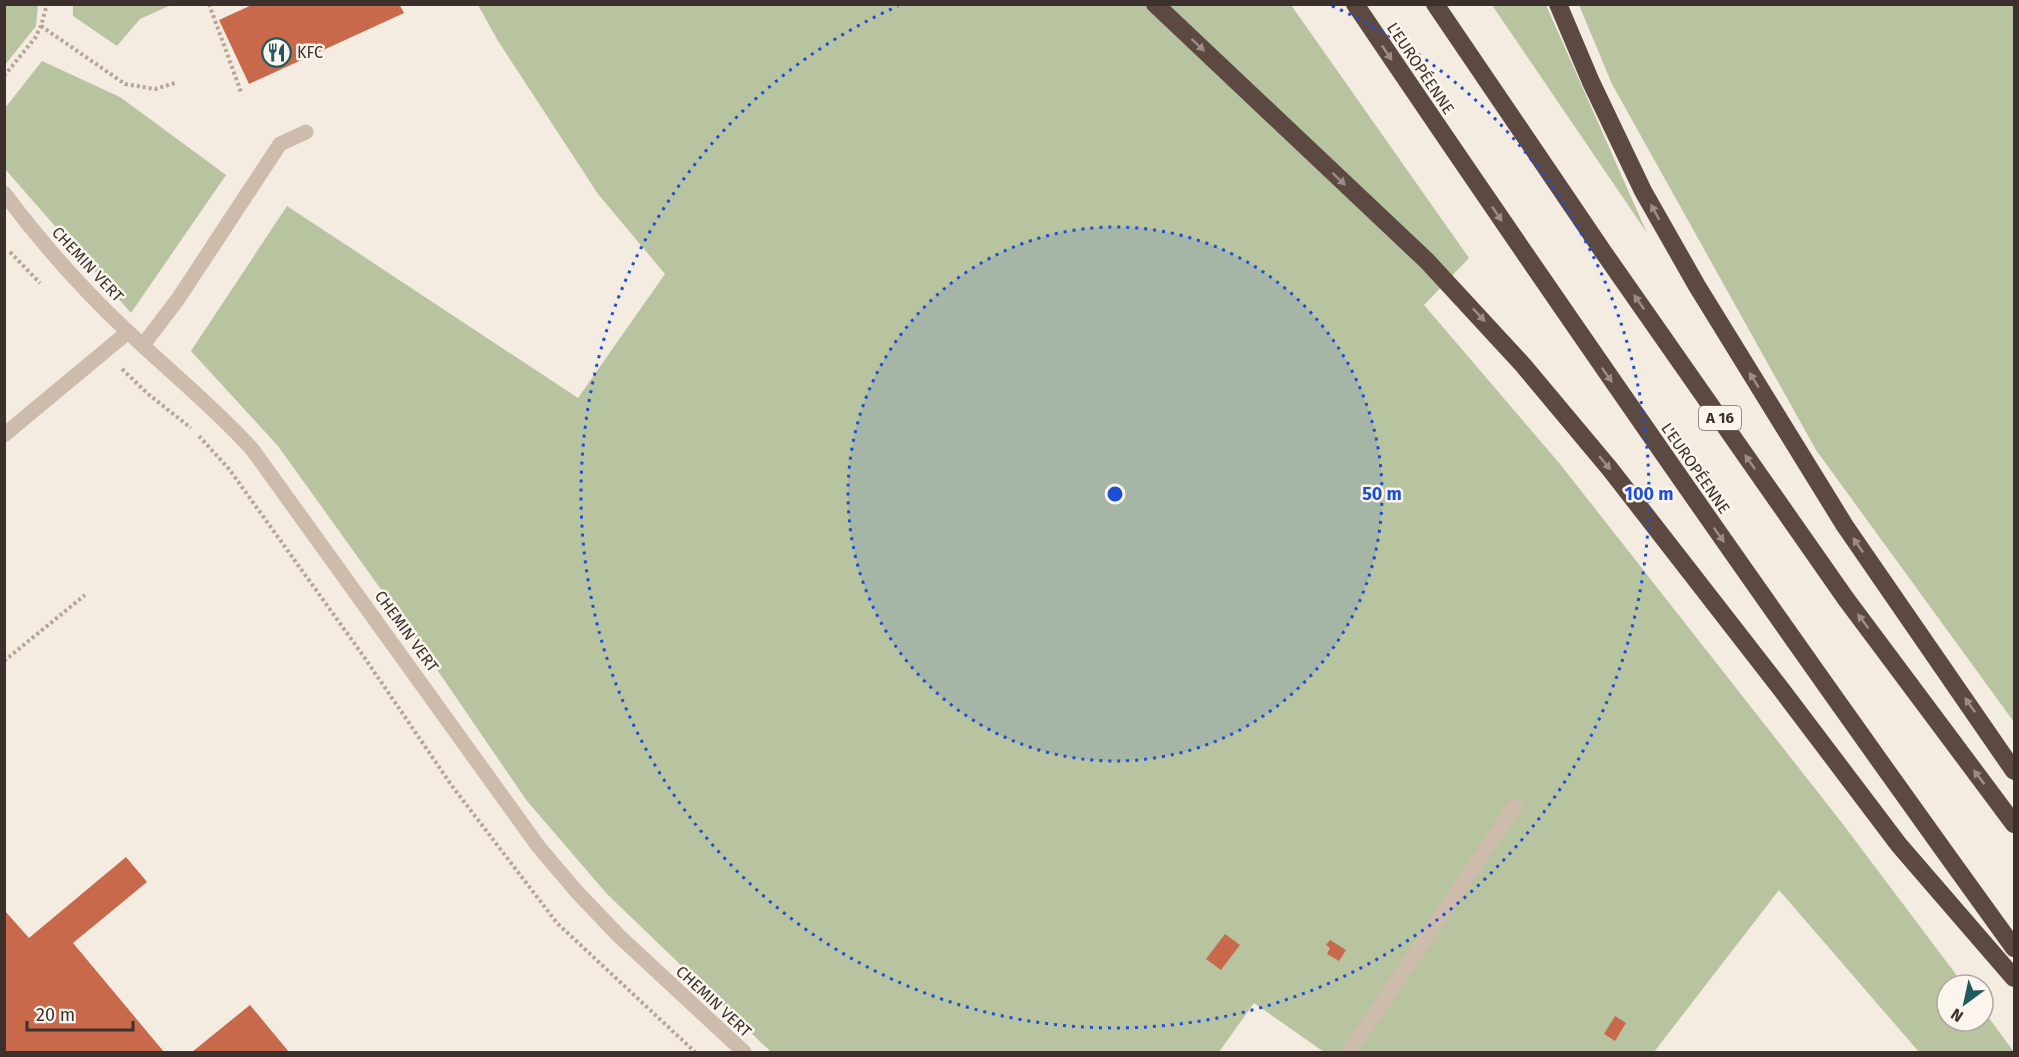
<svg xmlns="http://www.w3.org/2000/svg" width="2019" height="1057" font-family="'Fira Sans',sans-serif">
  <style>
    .green { fill: #b8c4a0 }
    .building { fill: #c8694b }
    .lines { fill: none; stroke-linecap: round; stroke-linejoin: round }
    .path { stroke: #b9a596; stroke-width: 4; stroke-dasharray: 3 3; stroke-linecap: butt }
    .minor { stroke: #cdbbac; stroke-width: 15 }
    .highway { stroke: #5c4a42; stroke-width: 18 }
    .oneway { fill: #9c8e87 }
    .ring { fill: none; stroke: #1d4ed8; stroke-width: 3; stroke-dasharray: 3 6 }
    .labels { text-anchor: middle; stroke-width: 5; stroke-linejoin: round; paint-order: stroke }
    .shield { fill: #fbf5ee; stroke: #756b66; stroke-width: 1.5 }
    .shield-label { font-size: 15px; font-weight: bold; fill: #3b302b }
    .poi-label { font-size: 16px; fill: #3b302b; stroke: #fbf5ee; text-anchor: start }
    .street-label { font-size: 16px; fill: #3b302b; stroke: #fbf5ee }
    .centre { fill: #1d4ed8; stroke: #fbf5ee; stroke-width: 3 }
    .ring-label { font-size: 18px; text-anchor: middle; font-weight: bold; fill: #1d4ed8; stroke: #fbf5ee; stroke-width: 5; stroke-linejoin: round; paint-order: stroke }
  </style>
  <rect width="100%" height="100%" fill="#f4ebe1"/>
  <g class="green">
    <path d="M 5,4 L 38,5 L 36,26 L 5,65 Z"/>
    <path d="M 73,5 L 73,4 L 171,5 L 140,19 L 117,46 L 73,16 Z"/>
    <path d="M 478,5 L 1291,5 L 1469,258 L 1424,305 L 1560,464 L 1842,823 L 1964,985 L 1947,985 L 1947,1021 L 1983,1021 L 1983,1010 L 2014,1052 L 1919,1052 L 1779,890 L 1654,1052 L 1324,1052 L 1254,1003 L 1219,1052 L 771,1052 L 607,894 L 527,801 L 403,620 L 278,446 L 191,351 L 287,206 L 578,398 L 665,274 L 598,194 L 498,41 Z"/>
    <path d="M 1492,5 L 1546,5 L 1647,233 Z"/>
    <path d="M 1579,5 L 2014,5 L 2014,722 L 1816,450 L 1612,84 Z"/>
    <path d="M 42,61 L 120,97 L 226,175 L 131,313 L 5,169 L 5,108 Z"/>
  </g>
  <g class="building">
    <path d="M 254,4 L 399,4 L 404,13 L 249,84 L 219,20 Z"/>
    <path d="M 126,857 L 147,882 L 73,943 L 164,1052 L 4,1052 L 4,910 L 29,938 Z"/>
    <path d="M 1225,934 L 1240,945 L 1221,970 L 1206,959 Z"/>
    <path d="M 1330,940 L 1346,950 L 1339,961 L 1327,954 L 1330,948 L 1326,945 Z"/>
    <path d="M 250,1005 L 289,1052 L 192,1052 Z"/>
    <path d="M 1615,1016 L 1626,1023 L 1615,1041 L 1604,1034 Z"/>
  </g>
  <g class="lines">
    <g class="path">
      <path d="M 209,4 L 241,92"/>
      <path d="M 41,26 L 125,84 L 155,89 L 175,83"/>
      <path d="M 4,76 L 35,38 L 41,26 L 47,4"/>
      <path d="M 10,252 L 40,283"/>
      <path d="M 122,369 L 148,394 L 191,428"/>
      <path d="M 199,436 L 229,469 L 362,654 L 452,786 L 557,923 L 695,1052"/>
      <path d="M 4,661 L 85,595"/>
    </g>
    <g class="minor">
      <path d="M 4,193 C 41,242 81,288 126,330 C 168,370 213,406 252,449 L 538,846 L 577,892 L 619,936 L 744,1052"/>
      <path d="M 143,345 L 178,299 L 280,144 L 306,132"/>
      <path d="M 4,435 L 128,332"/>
      <path d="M 1349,1052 L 1515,806"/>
    </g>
    <g class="highway">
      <path d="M 1155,4 L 1427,261 L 1523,365 L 1610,469 L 1781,689 L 1899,845 L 2014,978"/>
      <path d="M 1355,4 C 1570,322 1789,637 2014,948"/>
      <path d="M 1435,4 L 1604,253 L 1846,599 L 2014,824"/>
      <path d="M 1558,4 L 1591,82 L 1643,191 L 1697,286 L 1845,526 L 2014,771"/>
    </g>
  </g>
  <defs><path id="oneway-solid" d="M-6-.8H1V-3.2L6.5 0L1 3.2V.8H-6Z" transform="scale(1.5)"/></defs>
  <g class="oneway">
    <use href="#oneway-solid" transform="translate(1198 45) rotate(43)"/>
    <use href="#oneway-solid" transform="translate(1387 53) rotate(56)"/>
    <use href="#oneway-solid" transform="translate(1339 179) rotate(43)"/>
    <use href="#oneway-solid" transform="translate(1655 212) rotate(-119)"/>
    <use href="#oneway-solid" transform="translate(1497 214) rotate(56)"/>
    <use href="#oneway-solid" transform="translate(1639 302) rotate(-125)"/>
    <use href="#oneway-solid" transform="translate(1479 315) rotate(47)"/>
    <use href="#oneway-solid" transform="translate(1607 375) rotate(55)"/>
    <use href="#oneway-solid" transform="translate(1754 380) rotate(-122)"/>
    <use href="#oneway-solid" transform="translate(1750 462) rotate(-125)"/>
    <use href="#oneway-solid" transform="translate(1605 463) rotate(50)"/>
    <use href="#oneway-solid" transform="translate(1719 535) rotate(55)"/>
    <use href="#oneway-solid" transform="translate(1858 545) rotate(-124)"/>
    <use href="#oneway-solid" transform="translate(1863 621) rotate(-127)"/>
    <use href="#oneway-solid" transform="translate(1970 705) rotate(-125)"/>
    <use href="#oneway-solid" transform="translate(1979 777) rotate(-127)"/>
  </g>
  <circle cx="1115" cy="494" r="267" fill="#1d4ed8" fill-opacity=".12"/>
  <g class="ring">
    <circle cx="1115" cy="494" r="267"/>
    <path d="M1332 6A534 534 0 1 1 898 6"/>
  </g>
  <defs>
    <symbol id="restaurant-ring" viewBox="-11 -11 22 22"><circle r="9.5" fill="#fbf5ee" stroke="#1f5a5e" stroke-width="1.5"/><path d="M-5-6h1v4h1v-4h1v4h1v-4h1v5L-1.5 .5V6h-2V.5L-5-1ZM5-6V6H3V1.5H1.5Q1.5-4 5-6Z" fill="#1f5a5e"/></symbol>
  </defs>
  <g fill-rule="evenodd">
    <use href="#restaurant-ring" x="260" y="36" width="33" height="33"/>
  </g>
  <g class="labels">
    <rect class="shield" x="1699" y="406" width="42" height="24" rx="4.5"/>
    <g class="shield-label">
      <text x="1720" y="423">A 16</text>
    </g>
    <g class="poi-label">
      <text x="297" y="58">KFC</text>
    </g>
    <g class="street-label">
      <text transform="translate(1421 68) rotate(56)" y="6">L'EUROPÉENNE</text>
      <text transform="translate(88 264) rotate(47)" y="6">CHEMIN VERT</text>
      <text transform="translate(1696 468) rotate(55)" y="6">L'EUROPÉENNE</text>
      <text transform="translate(407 631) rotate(54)" y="6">CHEMIN VERT</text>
      <text transform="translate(714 1001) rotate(43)" y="6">CHEMIN VERT</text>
    </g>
  </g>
  <circle cx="1115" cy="494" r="9" class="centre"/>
  <g class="ring-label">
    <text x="1382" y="500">50 m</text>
    <text x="1649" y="500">100 m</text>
  </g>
  <rect width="2019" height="1057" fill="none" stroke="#3b302b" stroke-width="12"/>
  <g transform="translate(1965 1003) rotate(213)"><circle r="28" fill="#fbf5ee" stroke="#aea6a0" stroke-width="1.5"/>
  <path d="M0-4.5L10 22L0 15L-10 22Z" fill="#1f5a5e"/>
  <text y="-9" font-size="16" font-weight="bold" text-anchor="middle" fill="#3b302b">N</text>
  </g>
  <path d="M27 1021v9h106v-9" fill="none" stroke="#3b302b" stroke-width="3"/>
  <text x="36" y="1021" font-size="18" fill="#3b302b" stroke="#fbf5ee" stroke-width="4.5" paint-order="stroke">20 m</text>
</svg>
